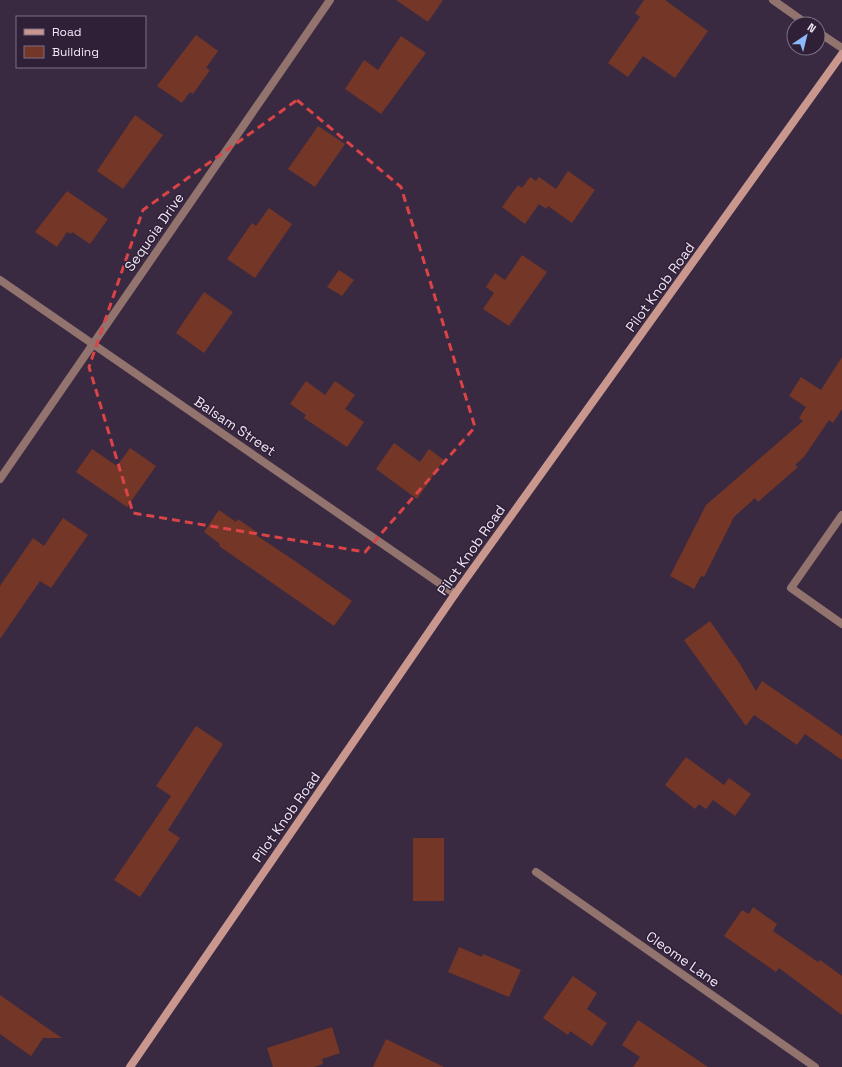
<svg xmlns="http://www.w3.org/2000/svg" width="842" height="1067" font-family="'Space Grotesk',sans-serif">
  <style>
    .building { fill: #743626 }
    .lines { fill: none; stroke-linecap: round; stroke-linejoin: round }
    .minor { stroke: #92736d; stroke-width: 8 }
    .secondary { stroke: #c9978d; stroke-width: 8 }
    .marked { fill: none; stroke: #da4447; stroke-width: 3; stroke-dasharray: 8 5; stroke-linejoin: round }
    .labels { text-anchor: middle; stroke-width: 3; stroke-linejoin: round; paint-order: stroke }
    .street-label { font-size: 14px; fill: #efe6f5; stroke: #2f2037 }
  </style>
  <rect width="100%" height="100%" fill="#392a41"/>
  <g class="building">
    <path d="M 396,0 L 443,0 L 428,22 Z"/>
    <path d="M 644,0 L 665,0 L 708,31 L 675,78 L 643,56 L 628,77 L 608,63 L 640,17 L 635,13 Z"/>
    <path d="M 196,35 L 218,51 L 206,68 L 210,70 L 193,94 L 190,92 L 182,103 L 157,86 Z"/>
    <path d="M 401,36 L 426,53 L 381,114 L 345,89 L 364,60 L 378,70 Z"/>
    <path d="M 135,115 L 163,135 L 123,189 L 97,171 Z"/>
    <path d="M 318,126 L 345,144 L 315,187 L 288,169 Z"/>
    <path d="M 568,171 L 595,190 L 572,223 L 548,206 L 546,209 L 539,204 L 525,224 L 502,207 L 518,185 L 522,188 L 530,177 L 536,181 L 539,177 L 556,189 Z"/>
    <path d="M 67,191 L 108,219 L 90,244 L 72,232 L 71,234 L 67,232 L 57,247 L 35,232 Z"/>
    <path d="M 269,208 L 292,224 L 255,278 L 227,259 L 252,223 L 256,226 Z"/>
    <path d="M 522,255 L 547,272 L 509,326 L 483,309 L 494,293 L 486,287 L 495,273 L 505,280 Z"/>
    <path d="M 339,270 L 354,280 L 342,296 L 327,287 Z"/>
    <path d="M 204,292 L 233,312 L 204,353 L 176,333 Z"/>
    <path d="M 842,357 L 842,409 L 833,423 L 829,420 L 804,457 L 795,465 L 798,467 L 758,502 L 755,498 L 734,517 L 704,577 L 701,576 L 694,589 L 670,576 L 706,505 L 803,421 L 799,418 L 806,407 L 789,396 L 801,377 L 821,390 Z"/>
    <path d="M 306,381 L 325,395 L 335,381 L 355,395 L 345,409 L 364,422 L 347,447 L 304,418 L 306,415 L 290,404 Z"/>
    <path d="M 394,443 L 420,462 L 429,449 L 444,460 L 417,499 L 376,469 Z"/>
    <path d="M 130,448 L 156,466 L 127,507 L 76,472 L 92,449 L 117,466 Z"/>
    <path d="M 219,510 L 236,522 L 238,519 L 258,533 L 256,535 L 295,561 L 352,601 L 334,626 L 219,546 L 220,544 L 204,532 Z"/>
    <path d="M 63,518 L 88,535 L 51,588 L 40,581 L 0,639 L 0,586 L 33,538 L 44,546 Z"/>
    <path d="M 710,621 L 740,664 L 756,691 L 762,681 L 842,736 L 842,760 L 805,734 L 797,745 L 754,715 L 746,726 L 684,640 Z"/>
    <path d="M 196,726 L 223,744 L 168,830 L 180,838 L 140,897 L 114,880 L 171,796 L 156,786 Z"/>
    <path d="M 686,757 L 724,785 L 729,778 L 751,794 L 735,816 L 713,800 L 706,809 L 699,804 L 695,809 L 665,785 Z"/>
    <rect x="413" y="838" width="31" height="63"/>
    <path d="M 753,907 L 777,924 L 773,931 L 818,962 L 820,960 L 842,976 L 842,1015 L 779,968 L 776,972 L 724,936 L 742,910 L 749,914 Z"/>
    <path d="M 459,947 L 482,957 L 483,954 L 521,970 L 509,997 L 448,972 Z"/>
    <path d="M 573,976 L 597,993 L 587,1009 L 607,1023 L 592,1046 L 570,1031 L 568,1035 L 543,1018 Z"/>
    <path d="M 0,995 L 40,1023 L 62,1038 L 43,1038 L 31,1056 L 0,1034 Z"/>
    <path d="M 638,1020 L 708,1067 L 633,1067 L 640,1057 L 622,1045 Z"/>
    <path d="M 332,1027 L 340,1053 L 322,1059 L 323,1064 L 314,1067 L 273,1067 L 267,1048 Z"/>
    <path d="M 386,1039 L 444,1067 L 373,1067 Z"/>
  </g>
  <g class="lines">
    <g class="minor">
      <path d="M 773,0 L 807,24"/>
      <path d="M 818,32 L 842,48"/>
      <path d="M 0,280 L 455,594"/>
      <path d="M 0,479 L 330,0"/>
      <path d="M 842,515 L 791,588 L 842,624"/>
      <path d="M 536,872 L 815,1067"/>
    </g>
    <path class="secondary" d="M 130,1067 L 455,594 L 842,54"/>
  </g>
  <path class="marked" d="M 297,100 L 401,187 L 475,427 L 365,552 L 133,513 L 89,367 L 143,210 Z"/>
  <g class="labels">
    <g class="street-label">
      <text transform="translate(154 232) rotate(-55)" y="5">Sequoia Drive</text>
      <text transform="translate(660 287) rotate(-54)" y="5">Pilot Knob Road</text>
      <text transform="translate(235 426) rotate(34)" y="5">Balsam Street</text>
      <text transform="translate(471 550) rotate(-55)" y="5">Pilot Knob Road</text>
      <text transform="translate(286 817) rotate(-55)" y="5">Pilot Knob Road</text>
      <text transform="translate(683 959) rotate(35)" y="5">Cleome Lane</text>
    </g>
  </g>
  <rect x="16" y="16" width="130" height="52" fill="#2f2037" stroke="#7c6f83"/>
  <rect x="24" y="29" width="20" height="6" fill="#c9978d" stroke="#7c6f83"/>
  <text x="52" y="36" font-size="12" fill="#efe6f5">Road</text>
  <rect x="24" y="46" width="20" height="12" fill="#743626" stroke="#7c6f83"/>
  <text x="52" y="56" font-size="12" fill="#efe6f5">Building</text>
  <g transform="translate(806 36) rotate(35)"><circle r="19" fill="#2f2037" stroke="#7c6f83"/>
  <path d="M0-3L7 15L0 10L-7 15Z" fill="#8bb9fc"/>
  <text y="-6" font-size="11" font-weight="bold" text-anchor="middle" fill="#efe6f5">N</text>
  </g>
</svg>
